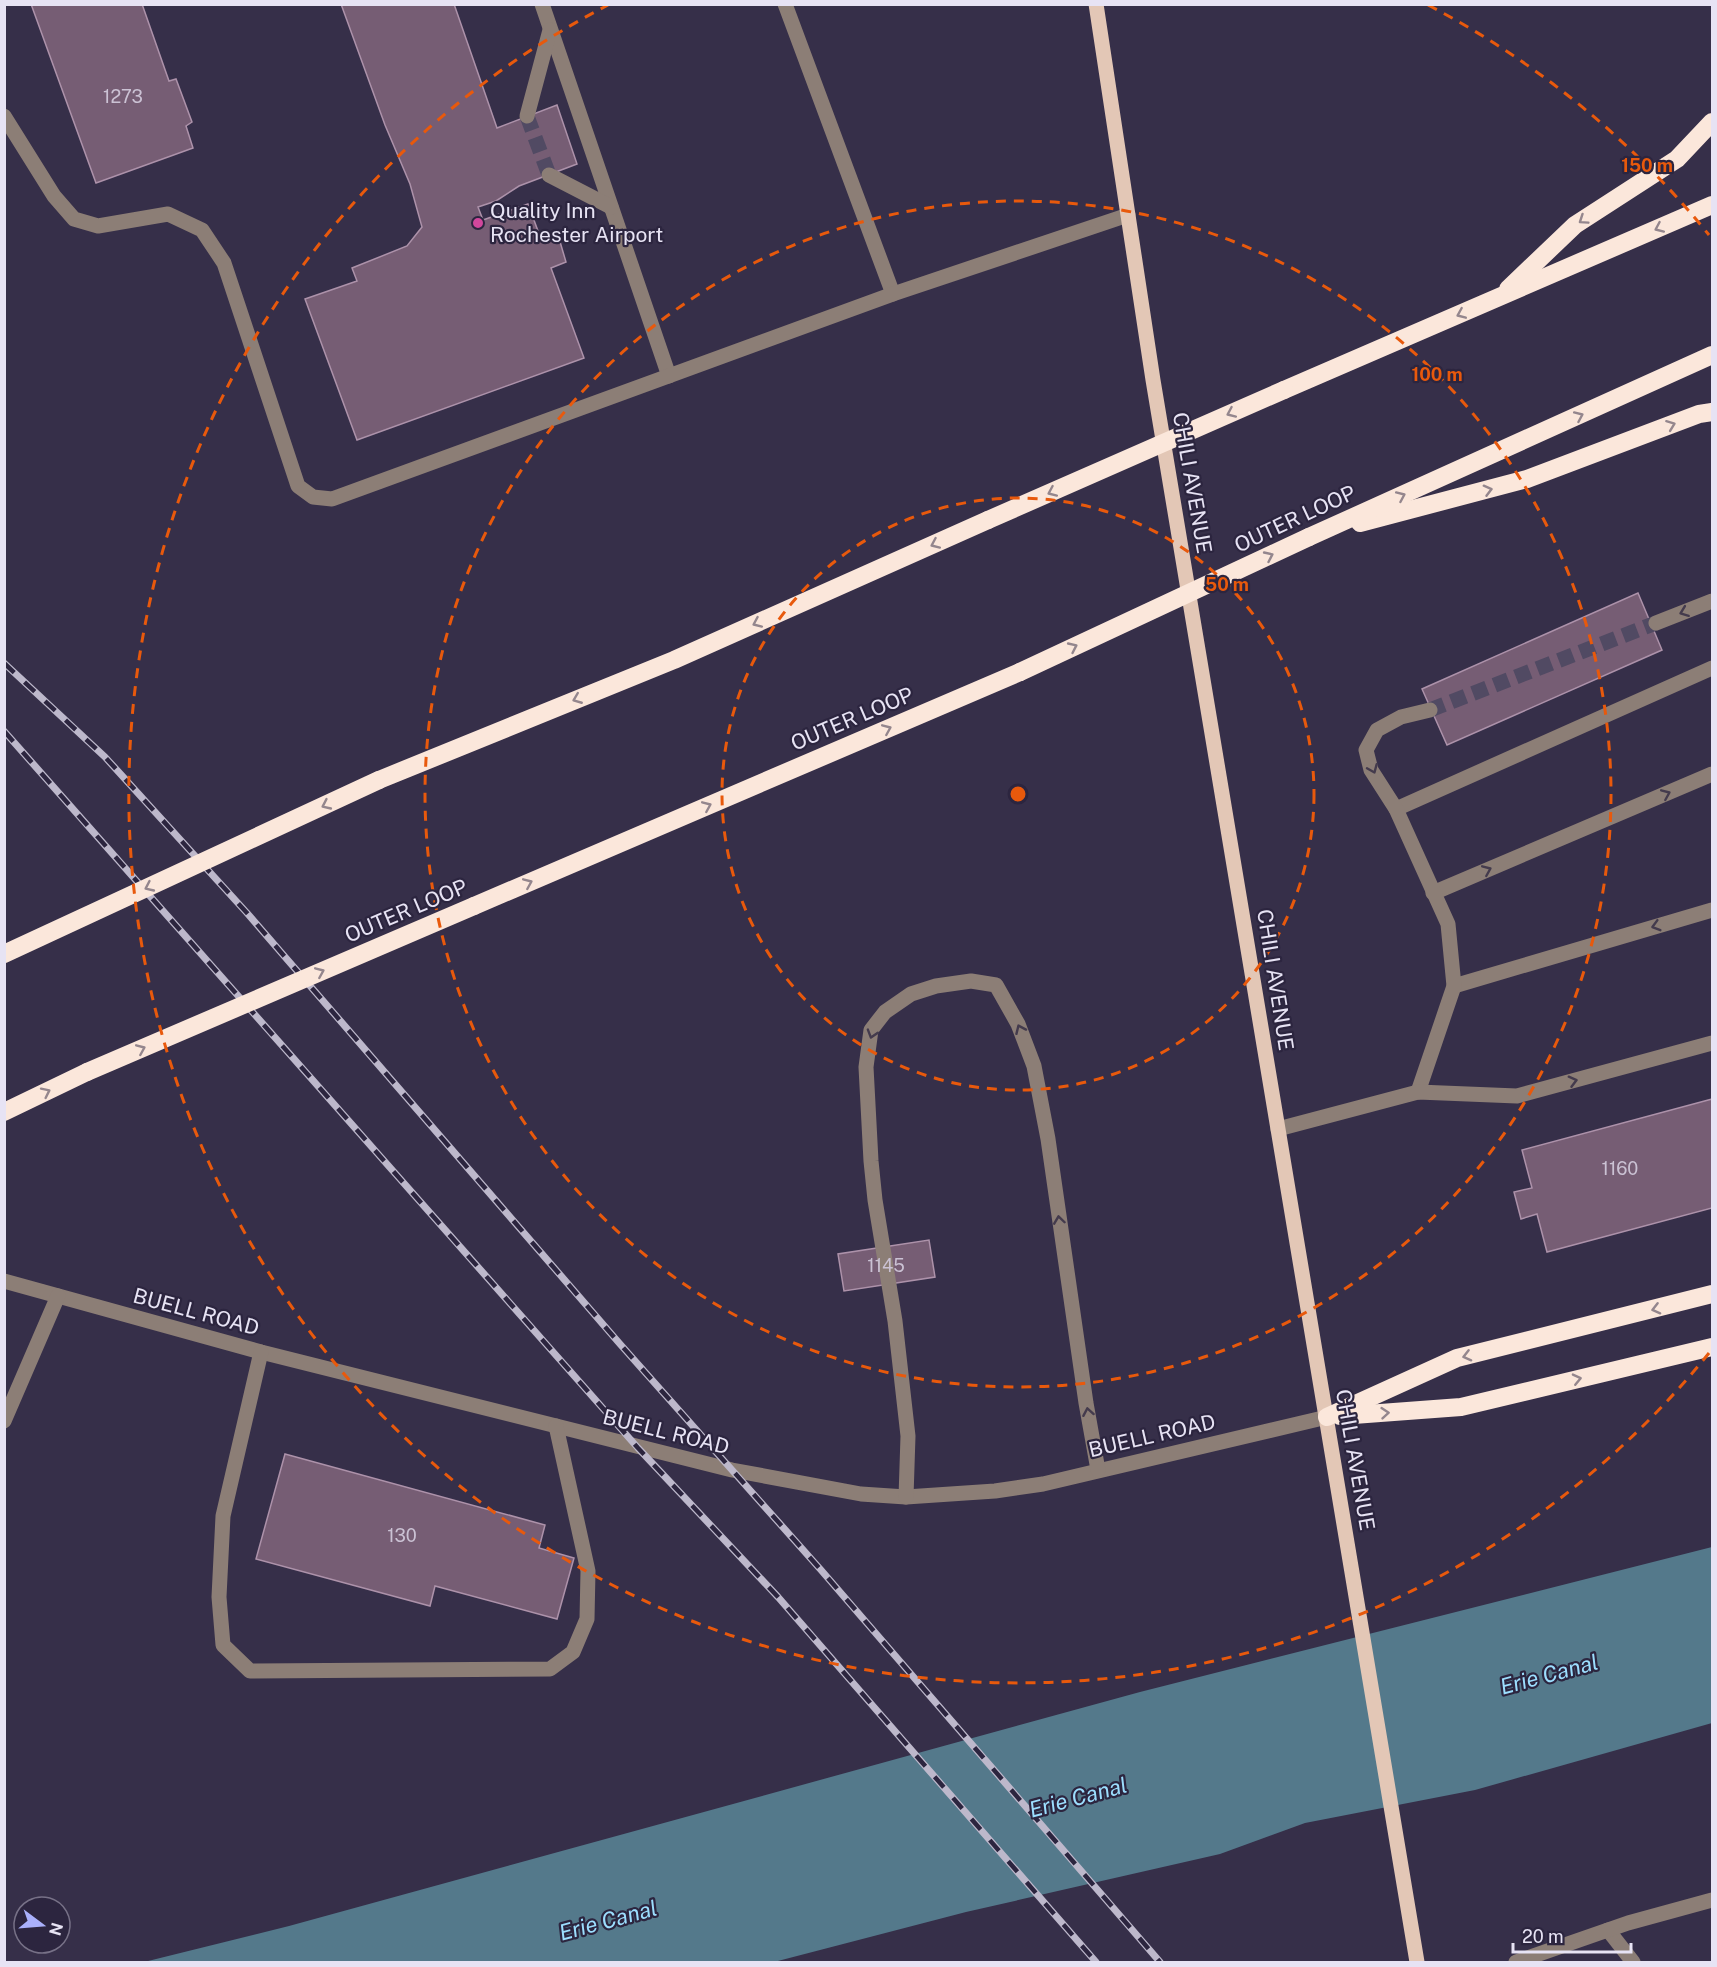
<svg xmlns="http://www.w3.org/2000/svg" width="1717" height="1967" font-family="'Public Sans',sans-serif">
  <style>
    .water { fill: #54798b }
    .building { fill: #765d74; stroke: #ad92aa; stroke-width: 1.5 }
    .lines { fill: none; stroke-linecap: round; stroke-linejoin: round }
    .minor-tunnel { stroke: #514a63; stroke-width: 15; stroke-dasharray: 15 8; stroke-linecap: butt }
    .minor { stroke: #8c7e76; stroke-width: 15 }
    .major { stroke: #e3c7b6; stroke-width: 15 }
    .highway { stroke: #fbe7db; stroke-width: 18 }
    .rail-casing { stroke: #bdb8cb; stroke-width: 7 }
    .rail { stroke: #2c253f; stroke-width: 4.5; stroke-dasharray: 14; stroke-linecap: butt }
    .highway-bridge { stroke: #fbe7db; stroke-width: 18 }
    .oneway { stroke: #94868d }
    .oneway2 { stroke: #443b4d }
    .ring { fill: none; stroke: #e8590c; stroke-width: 3; stroke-dasharray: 10 8 }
    .hotel-dot { fill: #d1479c; stroke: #2c253f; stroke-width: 2 }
    .labels { text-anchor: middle; stroke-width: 4.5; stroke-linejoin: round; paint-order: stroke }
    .number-label { font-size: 18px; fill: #cbc2d4 }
    .poi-label { font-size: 21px; fill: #e7e3f4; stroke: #2c253f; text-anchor: start }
    .street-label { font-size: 21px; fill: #e7e3f4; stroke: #2c253f }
    .water-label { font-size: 22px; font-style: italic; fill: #9cdefe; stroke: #2c253f }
    .centre { fill: #e8590c; stroke: #2c253f; stroke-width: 3 }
    .ring-label { font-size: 18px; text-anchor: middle; font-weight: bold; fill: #e8590c; stroke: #2c253f; stroke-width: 4.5; stroke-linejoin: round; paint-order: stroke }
  </style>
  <rect width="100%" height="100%" fill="#362f49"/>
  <path class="water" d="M 1712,1547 L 1712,1723 L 1475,1790 L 1305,1823 L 1220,1854 L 966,1912 L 774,1962 L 144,1962 L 289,1926 L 1140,1692 Z"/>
  <g class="building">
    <path d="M 31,4 L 142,4 L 169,81 L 176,79 L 192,122 L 186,126 L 193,148 L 96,183 Z"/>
    <path d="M 341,4 L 454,4 L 497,128 L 557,105 L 577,164 L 519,186 L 496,201 L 478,207 L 483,220 L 528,204 L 541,239 L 558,235 L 566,262 L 551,268 L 584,358 L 357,440 L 305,299 L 357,281 L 352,268 L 407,246 L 422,227 L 410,184 L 385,125 Z"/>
    <path d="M 1638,593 L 1662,650 L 1447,745 L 1422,689 Z"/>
    <path d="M 1712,1099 L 1712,1208 L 1547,1252 L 1537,1214 L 1521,1219 L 1514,1192 L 1532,1188 L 1522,1150 Z"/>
    <path d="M 929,1240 L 935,1277 L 844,1291 L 838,1254 Z"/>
    <path d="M 285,1454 L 545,1525 L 539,1548 L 574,1558 L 557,1619 L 435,1586 L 430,1606 L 256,1559 Z"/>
  </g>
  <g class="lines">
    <g class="minor-tunnel">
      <path d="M 527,116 L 549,175"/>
      <path d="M 1430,710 L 1656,623"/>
    </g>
    <g class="minor">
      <path d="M 542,4 L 669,376"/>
      <path d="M 785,4 L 893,294"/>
      <path d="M 4,116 L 54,196 L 74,219 L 98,226 L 168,214 L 202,230 L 224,263 L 298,486 L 313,497 L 332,499 L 893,294 L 1128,215"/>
      <path d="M 527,116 L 550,30"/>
      <path d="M 549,175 L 611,207"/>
      <path d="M 1656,623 L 1712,601"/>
      <path d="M 1396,809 L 1712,668"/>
      <path d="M 1433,893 L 1712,774"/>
      <path d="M 1454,986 L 1712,910"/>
      <path d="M 1418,1092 L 1454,986 L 1448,924 L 1396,809 L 1371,770 L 1366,750 L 1377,730 L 1401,717 L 1430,710"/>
      <path d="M 1278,1129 L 1418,1092 L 1517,1096 L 1712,1043"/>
      <path d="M 4,1281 L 261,1352 L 732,1470 L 861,1494 L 906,1497 L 995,1491 L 1043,1484 L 1327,1417"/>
      <path d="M 261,1352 L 223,1516 L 219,1597 L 223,1645 L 250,1671 L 550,1669 L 573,1652 L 587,1619 L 588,1571 L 556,1426"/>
      <path d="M 4,1421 L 58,1296"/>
      <path d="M 906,1497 L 908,1436 L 895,1321 L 875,1200 L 871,1161 L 866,1067 L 871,1030 L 885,1012 L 911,994 L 936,986 L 971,981 L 996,985 L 1018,1024 L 1034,1066 L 1048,1139 L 1086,1403 L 1098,1470"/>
      <path d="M 1608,1930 L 1633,1962"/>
      <path d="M 1516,1962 L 1628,1923 L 1712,1900"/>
    </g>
    <path class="major" d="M 1096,4 L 1153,380 L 1417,1962"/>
    <g class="highway">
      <path d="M 1508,289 L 1575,225 L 1677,159 L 1712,122"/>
      <path d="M 1284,390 L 1712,205"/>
      <path d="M 1360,523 L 1527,479 L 1699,414 L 1712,412"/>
      <path d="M 1309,537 L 1712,355"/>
      <path d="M 379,780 L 674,660 L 988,520"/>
      <path d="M 474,906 L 1020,672"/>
      <path d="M 4,1112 L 87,1072"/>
      <path d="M 1340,1416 L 1461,1407 L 1712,1347"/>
      <path d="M 1327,1417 L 1457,1358 L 1712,1294"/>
    </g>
    <defs>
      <g id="rail">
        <path d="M 4,663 L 105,757 L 247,913 L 620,1344 L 821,1570 L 1160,1962"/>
        <path d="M 4,731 L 638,1448 L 778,1597 L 1096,1962"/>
      </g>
    </defs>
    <use href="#rail" class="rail-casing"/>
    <use href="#rail" class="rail"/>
    <g class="highway-bridge">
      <path d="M 988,520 L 1284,390"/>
      <path d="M 1020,672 L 1309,537"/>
      <path d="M 4,954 L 379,780"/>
      <path d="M 87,1072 L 474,906"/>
    </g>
  </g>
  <defs><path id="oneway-chevron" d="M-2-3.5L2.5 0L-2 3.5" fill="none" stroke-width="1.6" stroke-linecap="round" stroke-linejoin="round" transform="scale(1.5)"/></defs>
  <g class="oneway">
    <use href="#oneway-chevron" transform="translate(1583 220) rotate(146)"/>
    <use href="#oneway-chevron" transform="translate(1659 228) rotate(156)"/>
    <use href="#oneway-chevron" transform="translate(1461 314) rotate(157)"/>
    <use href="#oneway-chevron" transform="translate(1231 413) rotate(156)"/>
    <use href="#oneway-chevron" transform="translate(1579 416) rotate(-24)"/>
    <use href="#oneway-chevron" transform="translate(1671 425) rotate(-21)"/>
    <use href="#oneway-chevron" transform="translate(1488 490) rotate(-15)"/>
    <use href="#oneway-chevron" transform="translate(1052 492) rotate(156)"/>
    <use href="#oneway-chevron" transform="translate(1401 496) rotate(-24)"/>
    <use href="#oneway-chevron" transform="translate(935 544) rotate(156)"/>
    <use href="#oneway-chevron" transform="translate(1269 556) rotate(-25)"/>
    <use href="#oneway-chevron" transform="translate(757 623) rotate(156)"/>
    <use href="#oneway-chevron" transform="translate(1073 647) rotate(-25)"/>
    <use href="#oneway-chevron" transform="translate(577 699) rotate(158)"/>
    <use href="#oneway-chevron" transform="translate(887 729) rotate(-23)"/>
    <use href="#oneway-chevron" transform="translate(326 805) rotate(155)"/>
    <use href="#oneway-chevron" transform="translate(707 806) rotate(-23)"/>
    <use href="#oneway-chevron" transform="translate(528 883) rotate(-23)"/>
    <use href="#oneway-chevron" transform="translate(149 887) rotate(155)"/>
    <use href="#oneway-chevron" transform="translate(320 972) rotate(-23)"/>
    <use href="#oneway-chevron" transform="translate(141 1049) rotate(-23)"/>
    <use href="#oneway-chevron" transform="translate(46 1092) rotate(-26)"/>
    <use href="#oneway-chevron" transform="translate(1656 1309) rotate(166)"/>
    <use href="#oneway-chevron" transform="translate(1467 1356) rotate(166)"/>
    <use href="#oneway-chevron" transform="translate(1577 1379) rotate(-13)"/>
    <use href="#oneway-chevron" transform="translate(1385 1413) rotate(-5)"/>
  </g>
  <g class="oneway2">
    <use href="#oneway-chevron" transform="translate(1684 612) rotate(159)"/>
    <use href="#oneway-chevron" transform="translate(1373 769) rotate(67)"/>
    <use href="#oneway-chevron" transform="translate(1666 794) rotate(-23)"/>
    <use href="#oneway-chevron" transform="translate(1487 870) rotate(-23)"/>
    <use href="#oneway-chevron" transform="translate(1656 926) rotate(164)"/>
    <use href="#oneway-chevron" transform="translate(1020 1029) rotate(-114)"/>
    <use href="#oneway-chevron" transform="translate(872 1034) rotate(107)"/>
    <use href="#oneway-chevron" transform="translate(1573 1081) rotate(-15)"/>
    <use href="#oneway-chevron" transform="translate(1059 1220) rotate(-98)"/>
    <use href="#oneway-chevron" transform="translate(1088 1412) rotate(-100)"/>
  </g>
  <g class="ring">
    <circle cx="1018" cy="794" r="296"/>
    <circle cx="1018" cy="794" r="593"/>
    <path d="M1709 1353A889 889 0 1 1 608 5M1428 5A889 889 0 0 1 1709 235"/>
  </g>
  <circle class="hotel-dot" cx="478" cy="223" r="6"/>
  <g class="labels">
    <g class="number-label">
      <text x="123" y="103">1273</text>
      <text x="1620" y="1175">1160</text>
      <text x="886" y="1272">1145</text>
      <text x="402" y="1542">130</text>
    </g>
    <g class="poi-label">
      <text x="490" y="218">Quality Inn<tspan x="490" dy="24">Rochester Airport</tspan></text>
    </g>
    <g class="street-label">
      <text transform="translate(1192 483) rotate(80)" y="7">CHILI AVENUE</text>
      <text transform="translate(1295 519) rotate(-25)" y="7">OUTER LOOP</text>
      <text transform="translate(852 719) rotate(-23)" y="7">OUTER LOOP</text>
      <text transform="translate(406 911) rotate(-23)" y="7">OUTER LOOP</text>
      <text transform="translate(1275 980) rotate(81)" y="7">CHILI AVENUE</text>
      <text transform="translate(196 1312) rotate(15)" y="7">BUELL ROAD</text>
      <text transform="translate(666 1432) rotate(14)" y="7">BUELL ROAD</text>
      <text transform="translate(1152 1436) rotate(-13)" y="7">BUELL ROAD</text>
      <text transform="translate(1355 1460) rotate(80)" y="7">CHILI AVENUE</text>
    </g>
    <g class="water-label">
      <text transform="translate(1549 1674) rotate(-15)" y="8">Erie Canal</text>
      <text transform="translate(1078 1797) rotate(-15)" y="8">Erie Canal</text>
      <text transform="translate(608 1920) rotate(-15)" y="8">Erie Canal</text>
    </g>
  </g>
  <circle cx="1018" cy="794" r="9" class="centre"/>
  <g class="ring-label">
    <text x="1647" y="172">150 m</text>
    <text x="1437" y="381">100 m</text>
    <text x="1227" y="591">50 m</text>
  </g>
  <rect width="1717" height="1967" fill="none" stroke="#e7e3f4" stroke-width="12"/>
  <g transform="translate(42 1925) rotate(106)"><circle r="28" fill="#2c253f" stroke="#777187" stroke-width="1.5"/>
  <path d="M0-4.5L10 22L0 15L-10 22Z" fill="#aab0fb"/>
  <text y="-9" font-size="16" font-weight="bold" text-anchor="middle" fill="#e7e3f4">N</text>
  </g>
  <path d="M1513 1943v9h118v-9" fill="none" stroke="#e7e3f4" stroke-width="3"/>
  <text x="1522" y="1943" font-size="18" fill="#e7e3f4" stroke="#2c253f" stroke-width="4.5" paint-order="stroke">20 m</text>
</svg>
